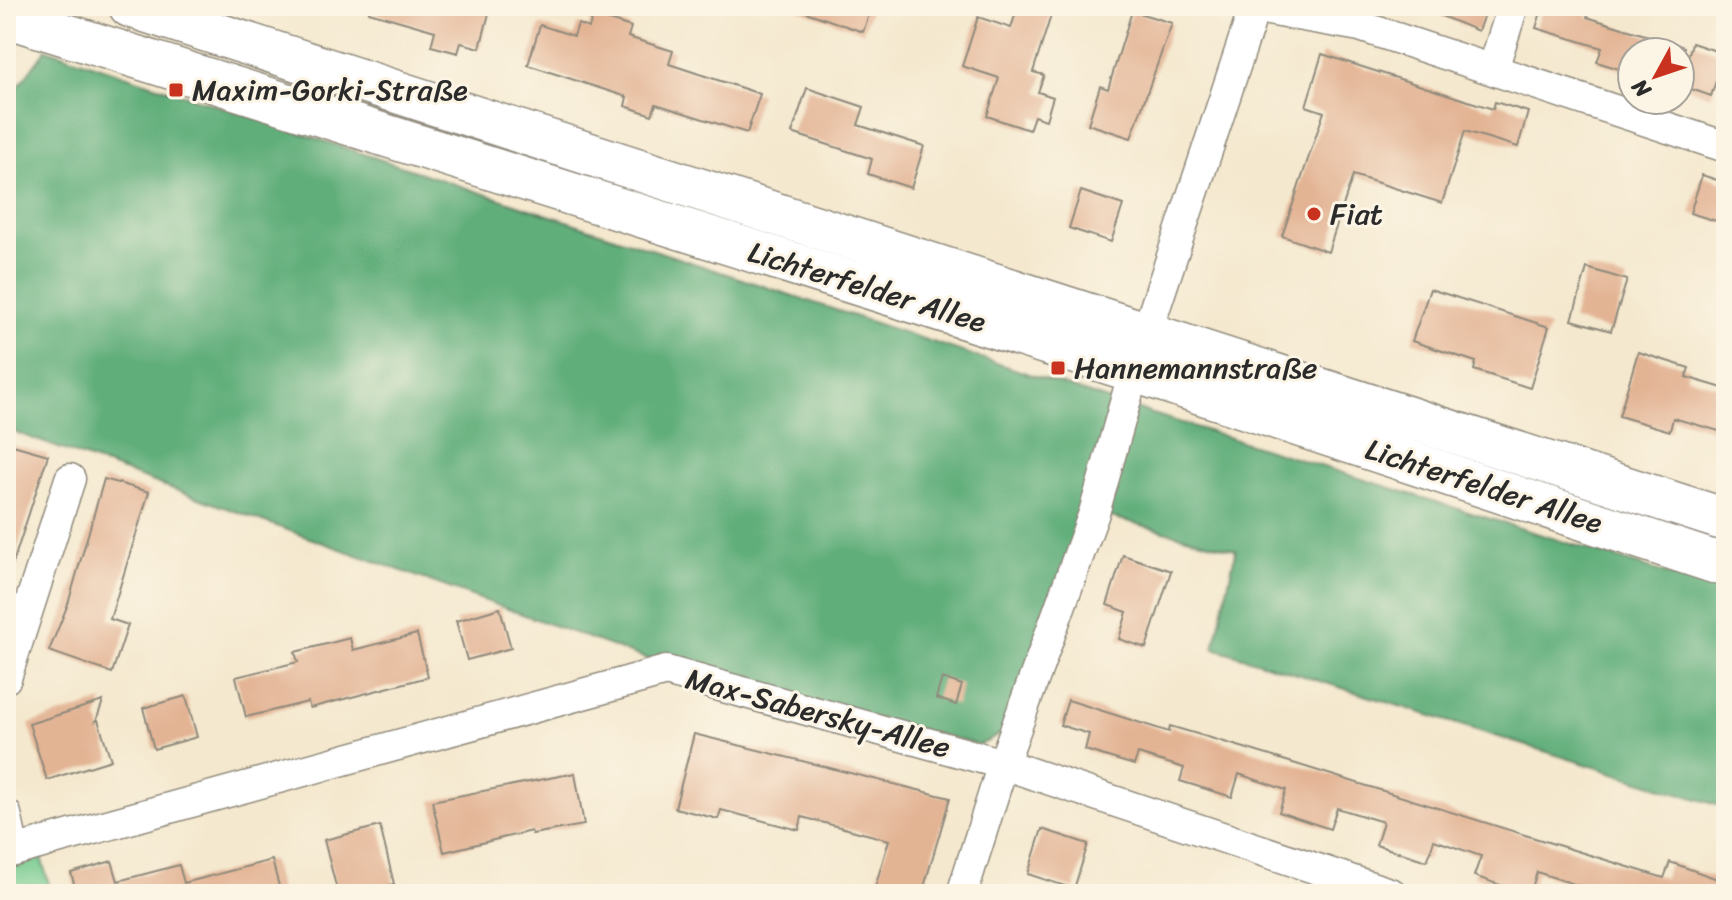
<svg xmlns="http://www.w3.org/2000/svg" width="1732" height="900" font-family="Sriracha,sans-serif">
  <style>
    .green { fill: #75ca8f; stroke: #507a5d; stroke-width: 2 }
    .forest { fill: #60ae7a; stroke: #466c52; stroke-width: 2 }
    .building { fill: #e3b494 }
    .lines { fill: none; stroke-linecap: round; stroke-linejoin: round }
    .minor-casing { stroke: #908a7c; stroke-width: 33 }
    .secondary-casing { stroke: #908a7c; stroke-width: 45 }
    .minor { stroke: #fff; stroke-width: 30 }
    .secondary { stroke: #fff; stroke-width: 42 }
    .poi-dot { fill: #c8321e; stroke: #fcf5e5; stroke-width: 3 }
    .labels { text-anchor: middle; stroke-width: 6; stroke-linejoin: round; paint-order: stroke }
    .poi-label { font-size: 30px; fill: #2b2b2b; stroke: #fcf5e5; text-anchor: start }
    .street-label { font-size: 30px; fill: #2b2b2b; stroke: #fcf5e5 }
  </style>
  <rect width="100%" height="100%" fill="#fcf5e5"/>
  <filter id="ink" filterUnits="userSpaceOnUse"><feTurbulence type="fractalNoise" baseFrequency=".0125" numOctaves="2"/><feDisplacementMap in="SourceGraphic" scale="16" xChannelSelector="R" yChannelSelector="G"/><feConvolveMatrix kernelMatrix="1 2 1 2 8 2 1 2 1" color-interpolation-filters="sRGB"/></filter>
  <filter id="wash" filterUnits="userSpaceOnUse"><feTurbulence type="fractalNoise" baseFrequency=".006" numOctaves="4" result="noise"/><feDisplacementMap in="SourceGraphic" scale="32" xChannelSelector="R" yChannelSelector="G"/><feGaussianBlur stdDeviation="1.8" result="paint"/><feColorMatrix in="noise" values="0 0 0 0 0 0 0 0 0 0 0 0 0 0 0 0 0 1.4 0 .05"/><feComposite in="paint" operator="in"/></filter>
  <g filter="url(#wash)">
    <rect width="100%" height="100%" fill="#f4e8ce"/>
    <path class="green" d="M 39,851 L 52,894 L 6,894 L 6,860 Z"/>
    <path class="forest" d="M 46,49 L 1111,401 L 1726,592 L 1726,808 L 1214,648 L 1236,550 L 1084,510 L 1003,733 L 980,745 L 647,659 L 6,429 L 6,103 Z"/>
    <g id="blocks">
      <g class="building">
        <path d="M 370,6 L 491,6 L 480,48 L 461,43 L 458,53 L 431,46 L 435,31 L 369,12 Z"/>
        <path d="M 800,6 L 872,6 L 863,32 L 800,10 Z"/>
        <path d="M 1018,6 L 1054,6 L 1033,72 L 1044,75 L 1038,92 L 1053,97 L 1046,120 L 1034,116 L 1029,130 L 987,116 L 999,78 L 962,66 L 978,17 L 1011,28 Z"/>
        <path d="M 1417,6 L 1487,6 L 1478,31 Z"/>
        <path d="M 1543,6 L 1591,6 L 1587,17 L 1684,47 L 1683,52 L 1632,52 L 1632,73 L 1597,62 L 1602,48 L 1536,28 Z"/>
        <path d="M 1132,11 L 1172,23 L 1131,138 L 1088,124 L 1100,86 L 1108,89 Z"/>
        <path d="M 593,15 L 631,27 L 628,37 L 673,51 L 669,64 L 760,94 L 747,133 L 656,104 L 652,115 L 625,106 L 627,97 L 528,65 L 540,25 L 574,36 L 578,24 L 589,28 Z"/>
        <path d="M 1692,43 L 1725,54 L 1711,96 L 1680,85 Z"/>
        <path d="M 1322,54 L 1493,109 L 1495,102 L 1528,112 L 1518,147 L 1465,131 L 1442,203 L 1353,175 L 1328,252 L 1282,236 L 1324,112 L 1306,106 Z"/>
        <path d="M 807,88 L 864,107 L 858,125 L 924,146 L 911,188 L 868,174 L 872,159 L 792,133 Z"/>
        <path d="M 1702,175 L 1726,183 L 1726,224 L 1690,213 Z"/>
        <path d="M 1081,191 L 1123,205 L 1111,242 L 1069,228 Z"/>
        <path d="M 1587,268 L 1627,280 L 1611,331 L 1572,320 Z"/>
        <path d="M 1430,289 L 1549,327 L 1530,388 L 1474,370 L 1476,362 L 1412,341 Z"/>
        <path d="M 1638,352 L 1689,368 L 1686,377 L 1726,389 L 1726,433 L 1673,418 L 1670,431 L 1619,416 Z"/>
        <path d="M 6,443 L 48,455 L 11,569 L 6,569 Z"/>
        <path d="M 104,479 L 149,492 L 110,619 L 128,625 L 112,673 L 49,651 L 68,604 Z"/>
        <path d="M 1123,555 L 1171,571 L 1146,648 L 1119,639 L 1127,612 L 1107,605 Z"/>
        <path d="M 500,608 L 511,648 L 467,660 L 456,621 Z"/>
        <path d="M 417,634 L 428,677 L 310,708 L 308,702 L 246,717 L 236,677 L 298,662 L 295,652 L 350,638 L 353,650 Z"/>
        <path d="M 942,678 L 962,685 L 956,705 L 936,698 Z"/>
        <path d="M 186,696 L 197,737 L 154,749 L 143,708 Z"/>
        <path d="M 1068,700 L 1169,732 L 1170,726 L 1238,746 L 1664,878 L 1670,862 L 1726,882 L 1726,894 L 1584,894 L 1586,888 L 1537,872 L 1530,894 L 1526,894 L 1474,876 L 1481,856 L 1434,840 L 1427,861 L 1376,845 L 1383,822 L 1337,808 L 1330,829 L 1279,812 L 1286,790 L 1239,774 L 1232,797 L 1180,781 L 1184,768 L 1138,754 L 1134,765 L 1085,750 L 1089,734 L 1060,725 Z"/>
        <path d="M 103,701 L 96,721 L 98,720 L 111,760 L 47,780 L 29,724 Z"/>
        <path d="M 694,734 L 950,798 L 922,894 L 873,894 L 889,840 L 802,817 L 799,830 L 721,810 L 718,819 L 675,808 Z"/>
        <path d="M 575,773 L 584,825 L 532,834 L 531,831 L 444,852 L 432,801 Z"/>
        <path d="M 380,826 L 394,884 L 353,894 L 338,894 L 324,840 Z"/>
        <path d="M 1042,829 L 1088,844 L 1074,889 L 1028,874 Z"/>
        <path d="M 272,860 L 281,894 L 77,894 L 71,873 L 112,861 L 118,881 L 179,865 L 184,883 Z"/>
      </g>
    </g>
  </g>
  <g filter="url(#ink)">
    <use href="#blocks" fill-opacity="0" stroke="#908a7c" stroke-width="2"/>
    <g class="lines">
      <defs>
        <g id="minor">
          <path d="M 1245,6 L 1360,26 L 1726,147"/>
          <path d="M 1493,69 L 1513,6"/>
          <path d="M 6,678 L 70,479"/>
          <path d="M 6,814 L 14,851"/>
          <path d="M 6,853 L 666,671 L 1003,764 L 1392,894"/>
          <path d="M 962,894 L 1003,764 L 1094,513 L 1134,371 L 1255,6"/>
        </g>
        <g id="secondary">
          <path d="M 130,6 L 1726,520"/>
          <path d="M 6,16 L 1134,371 L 1726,566"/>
        </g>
      </defs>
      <use href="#minor" class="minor-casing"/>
      <use href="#secondary" class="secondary-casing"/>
      <use href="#minor" class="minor"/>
      <use href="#secondary" class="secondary"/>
    </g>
  </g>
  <g class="poi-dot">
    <rect x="168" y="82" width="16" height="16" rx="4"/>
    <circle cx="1314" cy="214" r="8"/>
    <rect x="1050" y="360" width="16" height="16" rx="4"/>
  </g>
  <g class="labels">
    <g class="poi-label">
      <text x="192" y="100">Maxim-Gorki-Straße</text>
      <text x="1330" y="224">Fiat</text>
      <text x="1074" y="378">Hannemannstraße</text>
    </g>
    <g class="street-label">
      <text transform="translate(867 287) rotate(17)" y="10">Lichterfelder Allee</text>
      <text transform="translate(1484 486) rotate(18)" y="10">Lichterfelder Allee</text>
      <text transform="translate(818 713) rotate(15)" y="10">Max-Sabersky-Allee</text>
    </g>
  </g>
  <rect width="1732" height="900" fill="none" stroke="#fcf5e5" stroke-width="32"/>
  <g transform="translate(1656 76) rotate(230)"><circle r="38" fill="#fcf5e5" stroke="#a8a49b" stroke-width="2"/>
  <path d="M0-6L14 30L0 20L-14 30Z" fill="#c8321e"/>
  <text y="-12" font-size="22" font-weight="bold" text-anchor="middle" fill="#2b2b2b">N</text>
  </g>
</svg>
